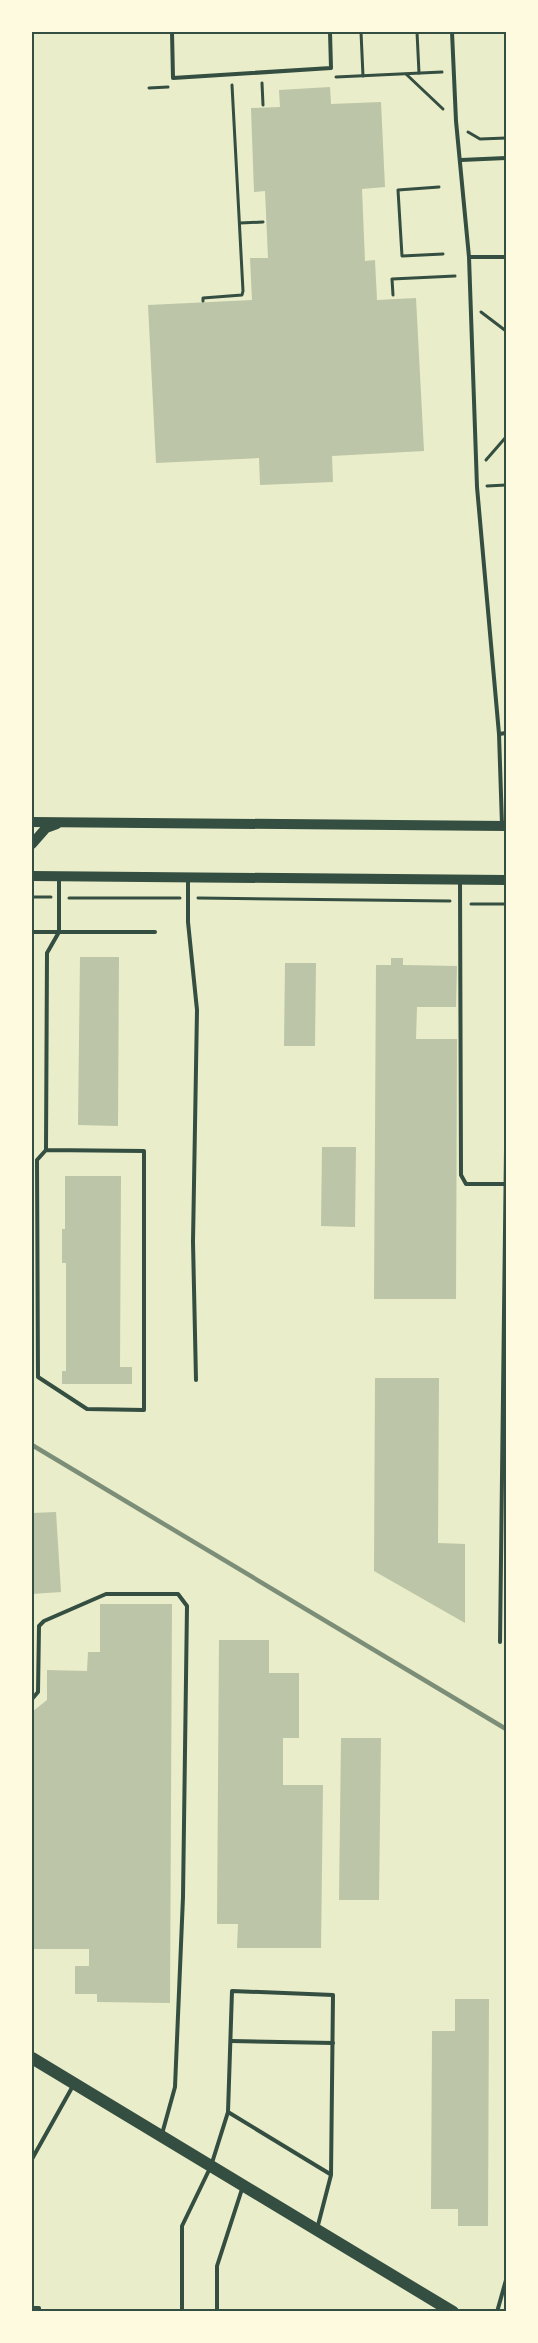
<svg xmlns="http://www.w3.org/2000/svg" width="538" height="2343" font-family="'Nunito Sans',sans-serif">
  <style>
    .building { fill: #bcc5a7 }
    .lines { fill: none; stroke-linecap: round; stroke-linejoin: round }
    .path { stroke: #344e41; stroke-width: 3 }
    .service { stroke: #344e41; stroke-width: 4 }
    .tertiary { stroke: #344e41; stroke-width: 10 }
    .primary { stroke: #344e41; stroke-width: 12 }
    .rail { stroke: #7c8e77; stroke-width: 4.5 }
    .neatline { fill: none; stroke: #344e41; stroke-width: 2 }
  </style>
  <rect width="100%" height="100%" fill="#e9edc9"/>
  <g class="building">
    <path d="M 330,87 L 331,104 L 381,102 L 385,187 L 362,189 L 365,261 L 375,260 L 377,300 L 416,298 L 424,451 L 332,456 L 333,482 L 260,485 L 259,458 L 156,463 L 148,305 L 252,300 L 250,258 L 268,258 L 265,191 L 254,192 L 251,108 L 280,107 L 279,90 Z"/>
    <path d="M 80,957 L 119,957 L 118,1126 L 78,1125 Z"/>
    <path d="M 391,958 L 403,958 L 403,965 L 457,966 L 456,1007 L 417,1007 L 416,1039 L 457,1039 L 456,1299 L 374,1299 L 376,965 L 391,965 Z"/>
    <path d="M 285,963 L 316,963 L 315,1046 L 284,1046 Z"/>
    <path d="M 322,1147 L 356,1147 L 355,1227 L 321,1226 Z"/>
    <path d="M 65,1176 L 121,1176 L 120,1367 L 132,1367 L 132,1384 L 62,1384 L 62,1371 L 66,1371 L 66,1263 L 62,1263 L 62,1229 L 65,1229 Z"/>
    <path d="M 375,1378 L 439,1378 L 438,1543 L 465,1544 L 465,1623 L 374,1571 Z"/>
    <path d="M 56,1512 L 61,1592 L 32,1594 L 32,1513 Z"/>
    <path d="M 100,1604 L 172,1604 L 170,2003 L 97,2002 L 97,1994 L 75,1994 L 75,1966 L 89,1966 L 89,1949 L 32,1949 L 32,1712 L 47,1700 L 47,1670 L 87,1671 L 88,1652 L 100,1652 Z"/>
    <path d="M 219,1640 L 269,1640 L 269,1673 L 299,1673 L 299,1738 L 283,1738 L 283,1785 L 323,1785 L 321,1948 L 237,1948 L 238,1924 L 217,1924 Z"/>
    <path d="M 341,1738 L 381,1738 L 379,1900 L 339,1900 Z"/>
    <path d="M 455,1999 L 489,1999 L 488,2226 L 458,2226 L 458,2209 L 431,2209 L 432,2031 L 455,2031 Z"/>
  </g>
  <g class="lines">
    <g class="path">
      <path d="M 361,32 L 363,76"/>
      <path d="M 417,32 L 419,73"/>
      <path d="M 406,74 L 443,109"/>
      <path d="M 336,77 L 442,72"/>
      <path d="M 262,83 L 263,105"/>
      <path d="M 149,88 L 168,87"/>
      <path d="M 468,132 L 480,139 L 506,138"/>
      <path d="M 439,187 L 398,190 L 402,256 L 443,254"/>
      <path d="M 240,223 L 263,222"/>
      <path d="M 393,295 L 392,279 L 455,276"/>
      <path d="M 203,301 L 203,298 L 242,295 L 243,291 L 232,85"/>
      <path d="M 481,312 L 506,331"/>
      <path d="M 486,460 L 506,437"/>
      <path d="M 487,486 L 506,485"/>
      <path d="M 32,897 L 51,897"/>
      <path d="M 69,898 L 180,898"/>
      <path d="M 198,898 L 450,901"/>
      <path d="M 471,904 L 506,904"/>
    </g>
    <g class="service">
      <path d="M 172,32 L 173,78 L 331,68 L 330,32"/>
      <path d="M 452,32 L 456,121 L 469,257 L 477,487 L 499,734 L 502,825"/>
      <path d="M 461,160 L 506,158"/>
      <path d="M 469,257 L 506,257"/>
      <path d="M 499,734 L 506,733"/>
      <path d="M 188,878 L 188,922 L 197,1010 L 193,1242 L 196,1380"/>
      <path d="M 460,880 L 461,1175 L 466,1184 L 505,1184"/>
      <path d="M 32,932 L 59,932 L 59,878"/>
      <path d="M 46,1150 L 144,1151 L 144,1410 L 87,1409 L 38,1377 L 37,1160 L 46,1150 L 47,953 L 59,932 L 155,932"/>
      <path d="M 500,1642 L 506,1149"/>
      <path d="M 32,1699 L 38,1692 L 39,1626 L 44,1621 L 106,1594 L 178,1594 L 187,1606 L 183,1897 L 175,2087 L 162,2134"/>
      <path d="M 231,2041 L 333,2043"/>
      <path d="M 228,2112 L 330,2174"/>
      <path d="M 32,2159 L 74,2084"/>
      <path d="M 32,2308 L 39,2308 L 39,2312"/>
      <path d="M 182,2312 L 182,2226 L 211,2166 L 228,2112 L 232,1991 L 333,1995 L 331,2175 L 317,2229"/>
      <path d="M 217,2312 L 217,2266 L 242,2189"/>
      <path d="M 497,2312 L 506,2280"/>
    </g>
    <g class="tertiary">
      <path d="M 32,822 L 506,826"/>
      <path d="M 32,844 L 46,828 L 57,824"/>
      <path d="M 32,876 L 506,880"/>
    </g>
    <path class="primary" d="M 32,2058 L 453,2312"/>
    <path class="rail" d="M 32,1445 L 506,1729"/>
  </g>
  <rect width="538" height="2343" fill="none" stroke="#fefae0" stroke-width="66"/>
  <rect x="33" y="33" width="472" height="2277" class="neatline"/>
</svg>
